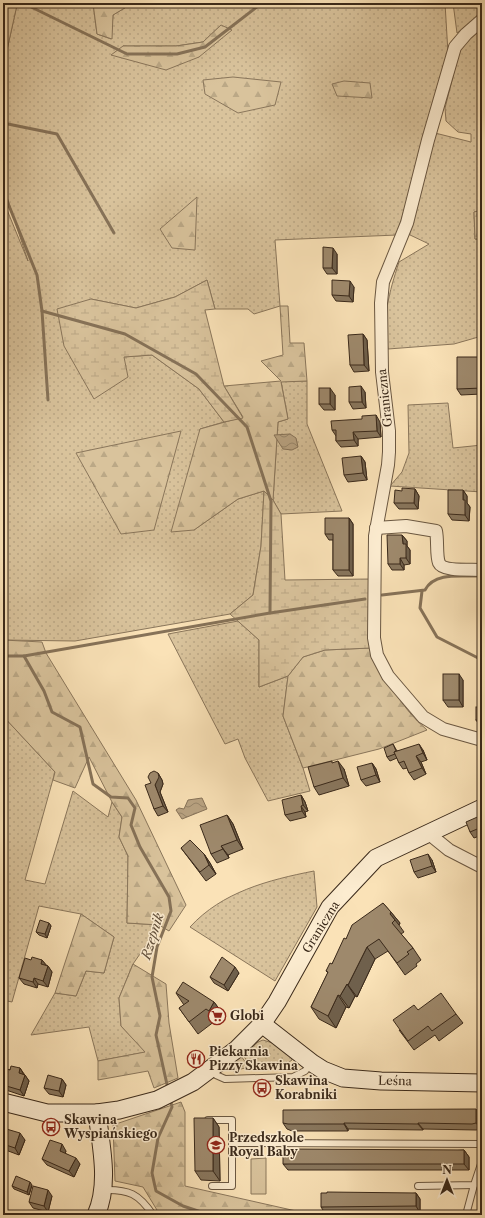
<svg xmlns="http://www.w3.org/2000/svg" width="485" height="1218" font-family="'Libre Caslon Text',serif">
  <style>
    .grass { fill: url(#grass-dots); stroke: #8a765b; fill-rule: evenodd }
    .forest { fill: url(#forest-firs); stroke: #8a765b }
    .wetland { fill: url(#wetland-marsh); stroke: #8a765b }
    .pitch { fill: #d9c39c; stroke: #8a765b }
    .water { fill: url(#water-waves); stroke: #867258 }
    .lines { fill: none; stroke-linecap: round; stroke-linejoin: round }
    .stream { stroke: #867258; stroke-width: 3 }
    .lane-casing { stroke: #6a5741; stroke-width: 8 }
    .street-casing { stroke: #6a5741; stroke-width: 14 }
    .secondary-casing { stroke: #3a291a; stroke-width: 19 }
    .lane { stroke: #fcecd0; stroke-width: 6 }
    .street { stroke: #fcecd0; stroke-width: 12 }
    .secondary { stroke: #fcecd0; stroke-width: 17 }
    .wall { fill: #88765d; stroke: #3a291a }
    .shaded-wall { fill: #6f604c; stroke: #3a291a }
    .building { fill: #9e896c; stroke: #3a291a }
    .labels { text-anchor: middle; stroke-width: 3; stroke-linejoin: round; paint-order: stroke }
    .street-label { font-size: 12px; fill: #3a291a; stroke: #fcecd0 }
    .poi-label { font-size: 12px; font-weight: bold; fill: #3a291a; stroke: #fcecd0; text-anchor: start }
    .water-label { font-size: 13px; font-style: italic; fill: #604e39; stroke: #fcecd0 }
  </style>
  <defs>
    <pattern id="grass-dots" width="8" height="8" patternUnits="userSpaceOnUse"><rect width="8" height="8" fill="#d9c39c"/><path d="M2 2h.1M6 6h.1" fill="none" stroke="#bba886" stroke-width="1.8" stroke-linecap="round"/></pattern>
    <pattern id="forest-firs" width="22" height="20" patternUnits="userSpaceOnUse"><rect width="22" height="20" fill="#d9c39c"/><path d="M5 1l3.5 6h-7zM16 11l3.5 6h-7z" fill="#bba886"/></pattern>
    <pattern id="wetland-marsh" width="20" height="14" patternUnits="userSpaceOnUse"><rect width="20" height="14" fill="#d9c39c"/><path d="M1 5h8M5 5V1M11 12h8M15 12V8" fill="none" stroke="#bba886"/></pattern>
    <pattern id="water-waves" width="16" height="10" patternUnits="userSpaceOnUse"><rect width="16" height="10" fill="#b9a382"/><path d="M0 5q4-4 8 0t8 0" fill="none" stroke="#97856a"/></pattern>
  </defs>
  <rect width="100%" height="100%" fill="#fae2b7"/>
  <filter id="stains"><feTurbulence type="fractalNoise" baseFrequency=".005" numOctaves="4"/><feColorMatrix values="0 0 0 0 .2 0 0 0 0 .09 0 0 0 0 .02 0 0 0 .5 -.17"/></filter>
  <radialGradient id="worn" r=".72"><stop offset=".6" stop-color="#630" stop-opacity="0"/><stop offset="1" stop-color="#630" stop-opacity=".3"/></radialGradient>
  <g class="grass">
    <path d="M 3,3 L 93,3 L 97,34 L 111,39 L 113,15 L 133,3 L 445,3 L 448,53 L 397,235 L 275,240 L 280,306 L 254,314 L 248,309 L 215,309 L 207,280 L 175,297 L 136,308 L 91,299 L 123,357 L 152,355 L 199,389 L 224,422 L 200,429 L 194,530 L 238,499 L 264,491 L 261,546 L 253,595 L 230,614 L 173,624 L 75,641 L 3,640 L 3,200 L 28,261 L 3,185 L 3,50 L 7,50 L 17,5 ZM 221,25 L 199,57 L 123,46 L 176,46 L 203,42 Z"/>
    <path d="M 453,3 L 482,3 L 482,14 L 457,33 Z"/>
    <path d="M 482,26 L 482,210 L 474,212 L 475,239 L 482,239 L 482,336 L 454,344 L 388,349 C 382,317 389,293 399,262 L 429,244 L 408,234 L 435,133 L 471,142 L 471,134 L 458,132 L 446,121 L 445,108 L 460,49 Z"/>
    <path d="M 281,381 L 307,381 L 307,424 L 342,511 L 281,514 L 273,500 L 278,422 L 288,419 Z"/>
    <path d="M 448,403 L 453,448 L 482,445 L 482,492 L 390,486 L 402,472 L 409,453 L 408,405 Z"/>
    <path d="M 238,621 L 259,640 L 259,687 L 288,676 L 283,716 L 303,768 L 310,791 L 268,801 L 245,758 L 238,739 L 225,744 L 168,634 Z"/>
    <path d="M 3,716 L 55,772 L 25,880 L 45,884 L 73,791 L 108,817 L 112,802 L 122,817 L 119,837 L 128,856 L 127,923 L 160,925 L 133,964 L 119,998 L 121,1026 L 146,1052 L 98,1061 L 89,1027 L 31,1035 L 55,993 L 76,996 L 86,971 L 104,973 L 114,937 L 81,914 L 39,906 L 12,1002 L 3,1000 L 3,939 L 8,920 L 3,920 L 3,796 L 8,778 L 3,778 Z"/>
    <path d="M 314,871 L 317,907 L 275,981 L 190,927 C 222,892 268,880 314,871 Z"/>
    <path d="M 263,1040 L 279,1045 L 292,1057 L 292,1060 L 286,1064 L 273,1066 L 272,1063 L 249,1064 L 243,1055 L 258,1042 Z"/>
    <path d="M 241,1056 L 249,1067 L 233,1071 L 233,1064 Z"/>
  </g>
  <g class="forest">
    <path d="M 3,3 L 17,5 L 7,50 L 3,50 Z"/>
    <path d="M 93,3 L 133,3 L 113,15 L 112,39 L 97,34 Z"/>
    <path d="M 221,25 L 232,30 L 199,57 L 166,70 L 111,55 L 123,46 L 176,46 L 203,42 Z"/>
    <path d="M 233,77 L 281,82 L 275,105 L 238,113 L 205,94 L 203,80 Z"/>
    <path d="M 344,81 L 370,83 L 372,98 L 337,96 L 332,84 Z"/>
    <path d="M 197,197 L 195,250 L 172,248 L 160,229 Z"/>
    <path d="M 482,210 L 482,239 L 475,239 L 474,212 Z"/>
    <path d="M 280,306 L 288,306 L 290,343 L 304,343 L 307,381 L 281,382 L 288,419 L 278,422 L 273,500 L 264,491 L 238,499 L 194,530 L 171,532 L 200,429 L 243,417 L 224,386 L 281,381 L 261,361 L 283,355 Z"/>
    <path d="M 181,431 L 154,530 L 121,534 L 76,453 Z"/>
    <path d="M 3,640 L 42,642 L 46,653 L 136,800 L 186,905 L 169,931 L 159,925 L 127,923 L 128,856 L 119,837 L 122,817 L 112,802 L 89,757 L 75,788 L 53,780 L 55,772 L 3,716 Z"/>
    <path d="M 371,648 C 385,678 401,708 427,730 L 379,749 L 303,768 L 283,716 L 288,676 L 303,657 L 325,650 Z"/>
    <path d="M 81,914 L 114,937 L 104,973 L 86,971 L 76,996 L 55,993 Z"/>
    <path d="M 133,964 L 166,984 L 169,1023 L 178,1078 L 154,1088 L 148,1071 L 98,1080 L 98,1061 L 145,1052 L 121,1026 L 119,998 Z"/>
    <path d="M 181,1102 L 185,1112 L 185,1186 L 305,1213 L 305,1215 L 160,1215 L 143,1187 L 115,1181 L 113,1125 Z"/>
  </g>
  <g class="wetland">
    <path d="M 207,280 L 215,309 L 205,310 L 224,386 L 243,418 L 224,422 L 199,389 L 152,355 L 124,357 L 128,377 L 94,399 L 64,346 L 57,309 L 91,299 L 136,308 L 175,297 Z"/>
    <path d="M 264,491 L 273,500 L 281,514 L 285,580 L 370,579 L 371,648 L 325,650 L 303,657 L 288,676 L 259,687 L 259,640 L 230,614 L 253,595 L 261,546 Z"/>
  </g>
  <path class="pitch" d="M 266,1158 L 266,1194 L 251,1194 L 251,1159 Z"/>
  <g class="water">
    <path d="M 290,434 L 296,438 L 298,447 L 292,450 L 283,449 L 274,435 Z"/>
    <path d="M 202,798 L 207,809 L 182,819 L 176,810 L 179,808 L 184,809 L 188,800 Z"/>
  </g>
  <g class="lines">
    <g class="stream">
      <path d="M 23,3 L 127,54 L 177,54 L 205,47 L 262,3"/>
      <path d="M 3,123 L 57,134 L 114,233"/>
      <path d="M 3,191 L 37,275 L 42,311 L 48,400"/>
      <path d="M 42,311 L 125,334 L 196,374 L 247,427 L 271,501 L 270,613"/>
      <path d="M 422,591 L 420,608 L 437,637 L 482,660"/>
      <path d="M 382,595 L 425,590 C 435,571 463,577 482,576"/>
      <path d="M 3,656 L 24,656 L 44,691 L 52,712 L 80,727 L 93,784 L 111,797 L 128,798 L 135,808 L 131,825 L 140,847 L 169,897 L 171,911 L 157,947 L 152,977 L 160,1016 L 156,1035 L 168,1089"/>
      <path d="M 24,656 L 270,613 L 365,599"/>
      <path d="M 3,769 L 3,771"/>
      <path d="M 170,1098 L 172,1107 L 158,1138 L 152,1173 L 156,1191 L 183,1206 L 210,1215"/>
    </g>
    <defs>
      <g id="lane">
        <path d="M 212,1070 L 216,1075 L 225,1079 L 293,1077 L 305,1071 L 311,1064"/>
        <path d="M 208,1120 L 232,1120 L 232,1186 L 212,1186"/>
        <path d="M 232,1143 L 482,1144"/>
        <path d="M 418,1186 L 474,1185 L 482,1161"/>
        <path d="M 103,1190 C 129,1189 139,1194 153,1215"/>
        <path d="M 466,1215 L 474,1185"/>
      </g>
      <g id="street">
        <path d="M 482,20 L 466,34 L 455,47 L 428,140 L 407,223 L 383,282 L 381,303 L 382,372 L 389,431 L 389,452 L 388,465 L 375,536 L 374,638 L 377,655 L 388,676 L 423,717 L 443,729 L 482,740"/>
        <path d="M 376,528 L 406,526 L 436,531 C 438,540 436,556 439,563 C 443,572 473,569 482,570"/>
        <path d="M 428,833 L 449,850 L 482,867"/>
      </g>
      <g id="secondary">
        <path d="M 262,1024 L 312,1063 L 323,1070 L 343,1078 L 381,1081 L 482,1083"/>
        <path d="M 3,1102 L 47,1113 L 97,1113 L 119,1110 L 157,1100 L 193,1082 L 237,1049 L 262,1024 L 277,1002 L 330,907 L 376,858 L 482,808"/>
        <path d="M 96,1215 C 110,1184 101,1146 97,1113"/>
      </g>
    </defs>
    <use href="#lane" class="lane-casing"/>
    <use href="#street" class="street-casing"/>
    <use href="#secondary" class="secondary-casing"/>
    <use href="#lane" class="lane"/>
    <use href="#street" class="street"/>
    <use href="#secondary" class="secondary"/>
  </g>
  <g class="wall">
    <path d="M 337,254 L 337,274 L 327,274 L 323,268 Z"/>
    <path d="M 354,287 L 353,302 L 336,301 L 332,295 Z"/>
    <path d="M 363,334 L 367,340 L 369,371 L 354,372 L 350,365 Z"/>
    <path d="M 482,357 L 482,394 L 461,395 L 457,389 Z"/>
    <path d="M 365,392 L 366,408 L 353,409 L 349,402 Z"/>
    <path d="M 335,395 L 335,410 L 324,410 L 319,404 Z"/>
    <path d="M 380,422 L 381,437 L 358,439 L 358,446 L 341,447 L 336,441 L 336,436 L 332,430 Z"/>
    <path d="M 361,456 L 365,462 L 367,480 L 348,482 L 344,475 Z"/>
    <path d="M 415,489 L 419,496 L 418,509 L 399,509 L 394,503 L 402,491 Z"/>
    <path d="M 463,490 L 467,496 L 467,503 L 470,507 L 469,521 L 452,520 L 448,514 Z"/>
    <path d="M 349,518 L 353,524 L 353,576 L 338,576 L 333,570 L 333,540 L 329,540 L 325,534 Z"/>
    <path d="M 402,535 L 407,541 L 407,546 L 410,550 L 410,564 L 404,565 L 404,570 L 392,570 L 388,564 Z"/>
    <path d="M 463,680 L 463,707 L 448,707 L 443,700 Z"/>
    <path d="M 482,707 L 482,726 L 480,726 L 476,720 Z"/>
    <path d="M 393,744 L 397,751 L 423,750 L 427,760 L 421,762 L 426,774 L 414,780 L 409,773 L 407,768 L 403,769 L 399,763 L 397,758 L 390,761 L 387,757 Z"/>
    <path d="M 333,763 L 344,769 L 349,786 L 319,795 L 314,787 Z"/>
    <path d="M 372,763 L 376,769 L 380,782 L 366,786 L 361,780 Z"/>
    <path d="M 158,773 L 162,780 L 163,784 L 160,792 L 168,812 L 158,816 L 154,809 L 151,783 Z"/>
    <path d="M 301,795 L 305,802 L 308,811 L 305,812 L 306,817 L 290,821 L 285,815 Z"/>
    <path d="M 227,815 L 233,824 L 243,849 L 228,855 L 229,858 L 217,863 L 211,854 Z"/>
    <path d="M 482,815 L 482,835 L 474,838 L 470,832 Z"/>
    <path d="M 181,848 L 204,854 L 210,863 L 216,874 L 206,881 Z"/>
    <path d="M 432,860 L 436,872 L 418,878 L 414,872 Z"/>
    <path d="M 383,903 L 400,923 L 399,925 L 404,932 L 401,934 L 413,948 L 421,960 L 416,964 L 417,966 L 405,975 L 388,951 L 375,959 L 357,997 L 355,996 L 349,1008 L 346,1007 L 336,1028 L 319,1019 L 311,1007 L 328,973 L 326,971 L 332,964 L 346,939 Z"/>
    <path d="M 49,923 L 51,926 L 47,938 L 39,935 L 36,932 Z"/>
    <path d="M 31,960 L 42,960 L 46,965 L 48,966 L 52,972 L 48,987 L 38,984 L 37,988 L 24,984 L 19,978 Z"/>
    <path d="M 239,973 L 228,991 L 214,983 L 210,977 Z"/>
    <path d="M 176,993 L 214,1002 L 223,1014 L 217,1023 L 215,1021 L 198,1034 L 179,1008 L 184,1005 Z"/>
    <path d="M 456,1014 L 463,1023 L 439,1041 L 435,1035 L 414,1050 L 399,1030 Z"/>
    <path d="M 3,1068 L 10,1070 L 20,1068 L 29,1081 L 24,1096 L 3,1089 Z"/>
    <path d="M 62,1079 L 66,1085 L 63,1097 L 49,1094 L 44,1088 Z"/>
    <path d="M 481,1115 L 481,1129 L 476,1130 L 423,1129 L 423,1130 L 348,1129 L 348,1131 L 292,1131 L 287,1129 L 283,1123 Z"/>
    <path d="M 213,1118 L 219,1127 L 220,1181 L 201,1180 L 195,1171 Z"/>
    <path d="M 3,1123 L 7,1129 L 25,1140 L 19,1155 L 3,1149 Z"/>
    <path d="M 464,1150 L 469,1157 L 469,1170 L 288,1170 L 283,1164 Z"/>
    <path d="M 66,1151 L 65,1153 L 80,1164 L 74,1177 L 47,1165 L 42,1159 Z"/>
    <path d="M 482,1182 L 482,1207 L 478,1201 L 480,1196 L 478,1194 Z"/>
    <path d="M 32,1185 L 29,1195 L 14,1189 L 12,1186 Z"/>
    <path d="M 416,1193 L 420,1199 L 420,1213 L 325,1213 L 321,1207 Z"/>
    <path d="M 52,1196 L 48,1212 L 33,1208 L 29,1202 Z"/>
  </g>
  <g class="shaded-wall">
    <path d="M 333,248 L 337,254 L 337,274 L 332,268 Z"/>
    <path d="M 350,281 L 354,287 L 353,302 L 349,296 Z"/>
    <path d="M 363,334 L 367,340 L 369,371 L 364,365 Z"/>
    <path d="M 361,386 L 365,392 L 366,408 L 362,402 Z"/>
    <path d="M 330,388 L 335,395 L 335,410 L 330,404 Z"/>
    <path d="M 376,415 L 380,422 L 381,437 L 377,431 Z"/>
    <path d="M 353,432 L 358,439 L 358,446 L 354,440 Z"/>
    <path d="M 361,456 L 365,462 L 367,480 L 363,473 Z"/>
    <path d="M 415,489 L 419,496 L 418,509 L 414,503 Z"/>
    <path d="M 463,490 L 467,496 L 467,503 L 470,507 L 469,521 L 465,515 L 463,500 Z"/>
    <path d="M 349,518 L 353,524 L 353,576 L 349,570 Z"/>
    <path d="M 402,535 L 407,541 L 407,546 L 410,550 L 410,564 L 406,558 L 403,544 Z"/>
    <path d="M 400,558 L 404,565 L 404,570 L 400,564 Z"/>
    <path d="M 459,674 L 463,680 L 463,707 L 459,700 Z"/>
    <path d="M 419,744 L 423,750 L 427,760 L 423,753 Z"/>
    <path d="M 416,756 L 421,762 L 426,774 L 422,768 Z"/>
    <path d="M 338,761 L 344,769 L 349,786 L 343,778 Z"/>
    <path d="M 372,763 L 376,769 L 380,782 L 376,775 Z"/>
    <path d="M 158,773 L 162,780 L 163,784 L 160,792 L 168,812 L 163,806 L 155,785 Z"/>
    <path d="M 301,795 L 305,802 L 308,811 L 303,805 Z"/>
    <path d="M 301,806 L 305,812 L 306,817 L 302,811 Z"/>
    <path d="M 227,815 L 233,824 L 243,849 L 237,840 Z"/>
    <path d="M 221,846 L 228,855 L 229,858 Z"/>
    <path d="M 204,854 L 210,863 L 216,874 L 209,865 Z"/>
    <path d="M 428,854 L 432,860 L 436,872 L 432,866 Z"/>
    <path d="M 391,912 L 400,923 L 399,925 L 390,914 Z"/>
    <path d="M 49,923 L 51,926 L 47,938 L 45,934 Z"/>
    <path d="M 367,947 L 375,959 L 357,997 L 348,985 Z"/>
    <path d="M 42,960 L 47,966 L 41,964 Z"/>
    <path d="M 48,966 L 52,972 L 48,987 L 43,981 Z"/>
    <path d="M 235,967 L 239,973 L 228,991 L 224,985 Z"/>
    <path d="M 34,978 L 38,984 L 37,988 L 33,982 Z"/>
    <path d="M 347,984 L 355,996 L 349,1008 L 340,996 Z"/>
    <path d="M 338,995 L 346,1007 L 336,1028 L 328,1016 Z"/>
    <path d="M 214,1002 L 223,1014 L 217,1023 L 209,1011 Z"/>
    <path d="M 20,1068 L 24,1075 L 19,1073 Z"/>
    <path d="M 25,1075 L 29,1081 L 24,1096 L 20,1090 Z"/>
    <path d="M 62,1079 L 66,1085 L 63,1097 L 59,1091 Z"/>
    <path d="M 476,1109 L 481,1115 L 481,1129 L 476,1123 Z"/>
    <path d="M 213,1118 L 219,1127 L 220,1181 L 213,1171 Z"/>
    <path d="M 3,1123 L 7,1129 L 3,1130 Z"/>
    <path d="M 344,1123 L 348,1129 L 348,1131 L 344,1124 Z"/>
    <path d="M 418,1123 L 423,1129 L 423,1130 L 418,1124 Z"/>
    <path d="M 20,1133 L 25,1140 L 19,1155 L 15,1148 Z"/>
    <path d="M 62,1144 L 66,1151 L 64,1157 L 60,1151 Z"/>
    <path d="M 464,1150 L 469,1157 L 469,1170 L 464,1164 Z"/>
    <path d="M 76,1158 L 80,1164 L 74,1177 L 69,1171 Z"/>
    <path d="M 30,1182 L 32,1185 L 29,1195 L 27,1192 Z"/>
    <path d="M 48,1190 L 52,1196 L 48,1212 L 44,1206 Z"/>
    <path d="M 416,1193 L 420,1199 L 420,1213 L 416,1206 Z"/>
  </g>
  <g class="building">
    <path d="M 323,247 L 333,248 L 332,268 L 323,268 Z"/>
    <path d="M 332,280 L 350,281 L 349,296 L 332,295 Z"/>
    <path d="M 363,334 L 364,365 L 350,365 L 348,335 Z"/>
    <path d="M 457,357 L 482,357 L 482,388 L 457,389 Z"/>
    <path d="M 361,386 L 362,402 L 349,402 L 349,387 Z"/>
    <rect x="319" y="388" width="11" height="16"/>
    <path d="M 376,415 L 377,431 L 353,432 L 354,440 L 336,441 L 336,430 L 332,430 L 331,421 L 362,419 L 362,416 Z"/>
    <path d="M 361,456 L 363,473 L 344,475 L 342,458 Z"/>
    <path d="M 402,488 L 415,489 L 414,503 L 394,503 L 395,490 L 402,491 Z"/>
    <path d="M 448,490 L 463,490 L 463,500 L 465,500 L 465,515 L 448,514 Z"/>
    <path d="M 325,518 L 349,518 L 349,570 L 333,570 L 333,534 L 325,534 Z"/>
    <path d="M 387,535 L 402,535 L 403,544 L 406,544 L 406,558 L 400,558 L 400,564 L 388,564 Z"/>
    <rect x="443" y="674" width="16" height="26"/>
    <rect x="476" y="707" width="6" height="13"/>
    <path d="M 393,744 L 396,751 L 394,752 L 395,754 L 387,757 L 384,748 Z"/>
    <path d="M 419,744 L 423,753 L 416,756 L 422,768 L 409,773 L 404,761 L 399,763 L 394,752 Z"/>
    <path d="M 332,761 L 332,763 L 338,761 L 343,778 L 314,787 L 308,767 Z"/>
    <path d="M 372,763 L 376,775 L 361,780 L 357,767 Z"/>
    <path d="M 154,771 L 158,773 L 159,777 L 155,785 L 163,806 L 154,809 L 145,785 L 151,783 L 148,777 L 150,773 Z"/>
    <path d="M 301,795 L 303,805 L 301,806 L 302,811 L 285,815 L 282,800 Z"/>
    <path d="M 227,815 L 237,840 L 221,846 L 223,849 L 211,854 L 200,825 Z"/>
    <path d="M 482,815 L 482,827 L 470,832 L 466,822 Z"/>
    <path d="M 190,840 L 204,854 L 209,865 L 200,872 L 181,848 Z"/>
    <path d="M 428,854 L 432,866 L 414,872 L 410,860 Z"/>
    <path d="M 383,903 L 391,912 L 390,914 L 395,920 L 392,923 L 413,948 L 407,952 L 409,954 L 397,963 L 379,939 L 367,947 L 348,985 L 347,984 L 340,996 L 338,995 L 328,1016 L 311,1007 L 328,972 L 326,971 L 330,963 L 332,964 L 344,938 L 346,939 L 352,925 Z"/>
    <path d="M 40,920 L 49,923 L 45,934 L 36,932 Z"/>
    <path d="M 32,957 L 42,960 L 41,964 L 48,966 L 43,981 L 34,978 L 33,982 L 19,978 L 25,958 L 31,960 Z"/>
    <path d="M 222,957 L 235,967 L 224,985 L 210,977 Z"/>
    <path d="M 183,982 L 214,1002 L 209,1011 L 206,1009 L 189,1022 L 179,1008 L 189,1001 L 176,993 Z"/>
    <path d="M 441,993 L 456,1014 L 432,1031 L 428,1026 L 408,1041 L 393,1020 L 414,1005 L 418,1010 Z"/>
    <path d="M 11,1066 L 20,1068 L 19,1073 L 25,1075 L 20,1090 L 3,1085 L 3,1068 L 10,1070 Z"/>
    <path d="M 48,1075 L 62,1079 L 59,1091 L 44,1088 Z"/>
    <path d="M 476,1109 L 476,1123 L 472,1124 L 418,1123 L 418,1124 L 344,1123 L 344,1124 L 288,1124 L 283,1123 L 283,1110 Z"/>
    <path d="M 194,1118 L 213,1118 L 213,1171 L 195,1171 Z"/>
    <path d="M 3,1128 L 20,1133 L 15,1148 L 3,1144 Z"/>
    <path d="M 50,1140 L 62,1144 L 60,1151 L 76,1158 L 69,1171 L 42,1159 Z"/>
    <path d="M 289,1149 L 464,1150 L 464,1164 L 283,1164 L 283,1151 Z"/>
    <path d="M 16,1176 L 30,1182 L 27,1192 L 12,1186 Z"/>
    <path d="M 482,1182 L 482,1202 L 478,1201 L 480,1194 L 478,1194 Z"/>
    <path d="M 33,1186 L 48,1190 L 44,1206 L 29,1202 Z"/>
    <path d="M 327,1192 L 416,1193 L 416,1206 L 321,1207 L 321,1193 L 327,1193 Z"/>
  </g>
  <defs>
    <symbol id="supermarket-ring" viewBox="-11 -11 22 22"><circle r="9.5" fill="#fcecd0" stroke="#8f2418" stroke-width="1.5"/><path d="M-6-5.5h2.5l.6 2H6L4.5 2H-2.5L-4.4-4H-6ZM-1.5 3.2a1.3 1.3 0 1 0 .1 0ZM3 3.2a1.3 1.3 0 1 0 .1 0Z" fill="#8f2418"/></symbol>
    <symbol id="restaurant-ring" viewBox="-11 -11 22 22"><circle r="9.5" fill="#fcecd0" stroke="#8f2418" stroke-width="1.5"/><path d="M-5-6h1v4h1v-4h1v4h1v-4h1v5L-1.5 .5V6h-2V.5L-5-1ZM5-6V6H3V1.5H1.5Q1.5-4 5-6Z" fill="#8f2418"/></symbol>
    <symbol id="bus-ring" viewBox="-11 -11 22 22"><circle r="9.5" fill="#fcecd0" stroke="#8f2418" stroke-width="1.5"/><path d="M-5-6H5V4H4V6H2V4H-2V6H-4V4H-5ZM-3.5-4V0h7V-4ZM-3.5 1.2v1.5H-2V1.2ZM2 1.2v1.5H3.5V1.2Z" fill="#8f2418"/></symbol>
    <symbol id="school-ring" viewBox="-11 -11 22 22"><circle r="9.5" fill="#fcecd0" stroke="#8f2418" stroke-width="1.5"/><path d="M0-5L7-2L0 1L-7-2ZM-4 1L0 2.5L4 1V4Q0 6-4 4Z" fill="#8f2418"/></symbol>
  </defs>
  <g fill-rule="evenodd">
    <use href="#supermarket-ring" x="207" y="1006" width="20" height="20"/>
    <use href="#restaurant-ring" x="186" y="1049" width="20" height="20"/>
    <use href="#bus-ring" x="252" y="1078" width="20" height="20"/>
    <use href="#bus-ring" x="41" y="1117" width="20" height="20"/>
    <use href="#school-ring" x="206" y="1135" width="20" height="20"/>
  </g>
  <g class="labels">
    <g class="street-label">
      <text transform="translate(385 398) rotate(-96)" y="4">Graniczna</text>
      <text transform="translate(321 927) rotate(-58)" y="4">Graniczna</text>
      <text transform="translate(395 1081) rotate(1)" y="4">Leśna</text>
    </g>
    <g class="poi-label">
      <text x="230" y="1020">Globi</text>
      <text x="209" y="1056">Piekarnia<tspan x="209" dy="14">Pizzy Skawina</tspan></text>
      <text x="275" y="1085">Skawina<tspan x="275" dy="14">Korabniki</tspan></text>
      <text x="64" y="1124">Skawina<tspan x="64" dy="14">Wyspiańskiego</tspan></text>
      <text x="229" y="1142">Przedszkole<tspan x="229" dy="14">Royal Baby</tspan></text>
    </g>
    <g class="water-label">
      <text transform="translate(152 936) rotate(-73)" y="5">Rzepnik</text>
    </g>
  </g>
  <rect width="485" height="1218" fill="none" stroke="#fae2b7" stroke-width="16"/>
  <rect x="4" y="4" width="477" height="1210" fill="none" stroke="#3a291a" stroke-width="2"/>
  <rect x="8" y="8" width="469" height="1202" fill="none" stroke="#3a291a"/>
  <g transform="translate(447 1180)" stroke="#fcecd0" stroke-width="3" paint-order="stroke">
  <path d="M0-3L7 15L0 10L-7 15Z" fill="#3a291a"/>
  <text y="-6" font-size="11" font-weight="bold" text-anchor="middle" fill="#3a291a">N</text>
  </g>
  <rect width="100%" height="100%" filter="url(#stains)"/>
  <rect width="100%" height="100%" fill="url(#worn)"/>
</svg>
